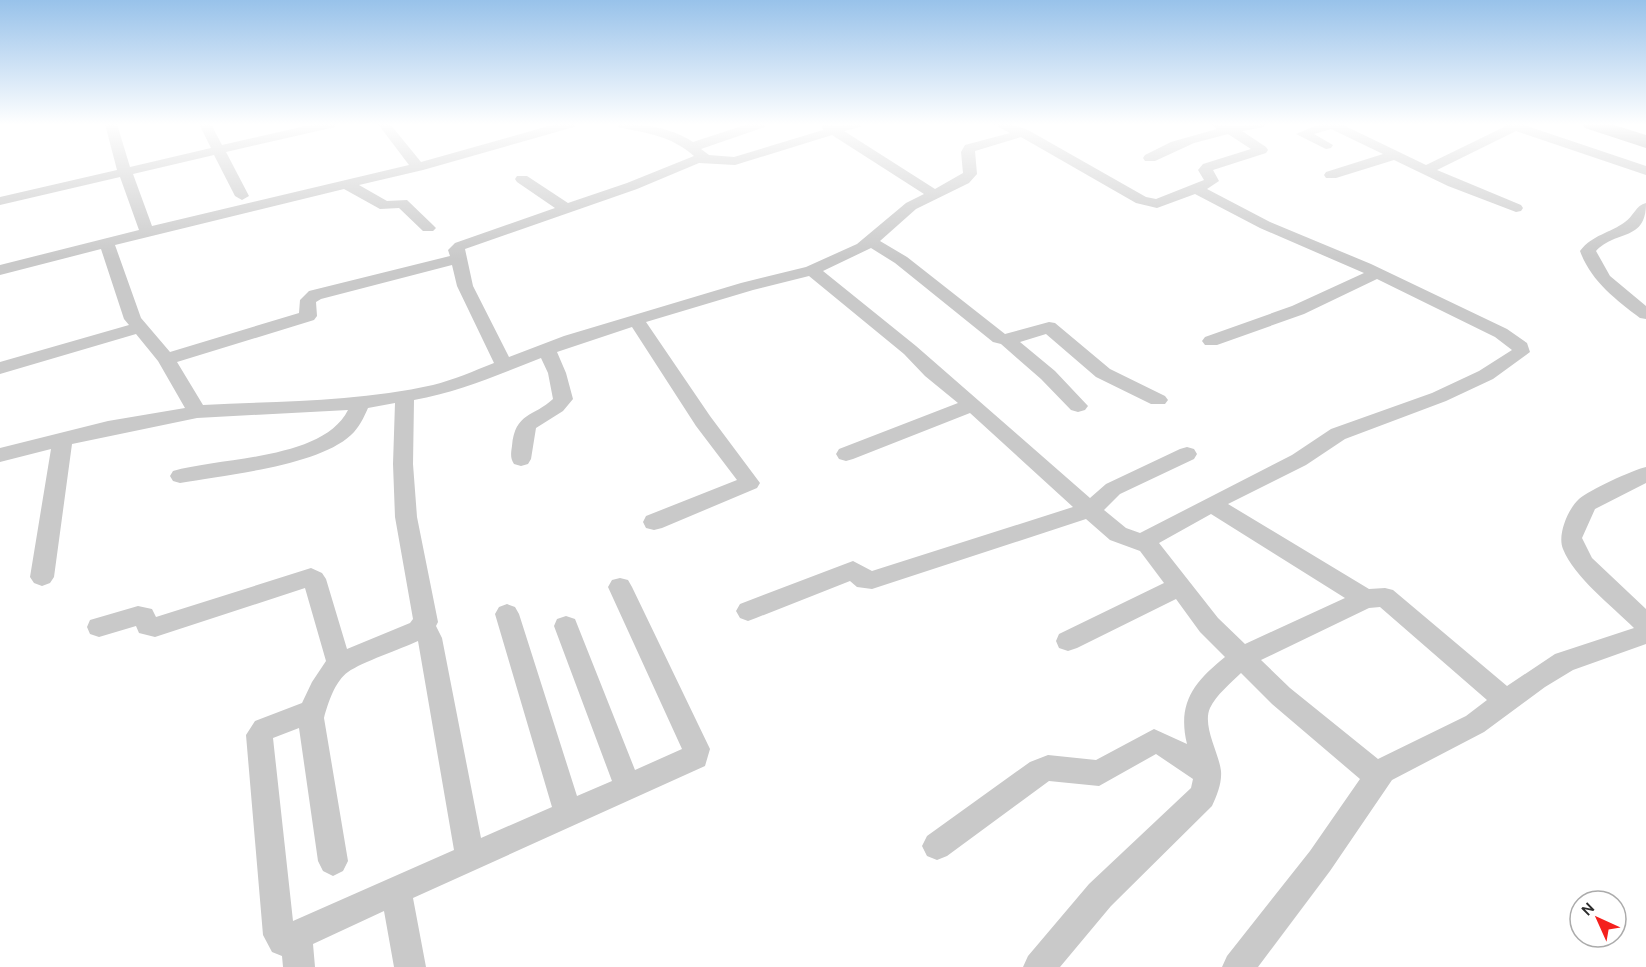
<svg xmlns="http://www.w3.org/2000/svg" width="1646" height="967" font-family="Karla,sans-serif">
  <style>
    .lines { fill: none; stroke-linecap: round; stroke-linejoin: round }
    .minor { fill: #c9c9c9; fill-rule: evenodd }
    .primary { fill: #a4a4a4; fill-rule: evenodd }
  </style>
  <rect width="100%" height="100%" fill="#fff"/>
  <g class="lines">
    <g class="minor">
      <path d="M 105,124 L 117,124 L 130,167 L 211,148 L 199,124 L 211,124 L 222,145 L 314,124 L 336,124 L 335,127 L 226,152 L 249,196 L 242,200 L 235,196 L 214,155 L 133,174 L 152,226 L 409,165 L 378,124 L 390,124 L 421,162 L 556,124 L 575,124 L 574,127 L 423,170 L 359,185 L 387,201 L 407,200 L 433,225 L 436,228 L 433,231 L 423,231 L 399,208 L 380,209 L 344,189 L 115,245 L 141,318 L 170,352 L 299,313 L 300,300 L 309,291 L 450,256 L 448,250 L 455,243 L 555,208 L 517,182 L 515,179 L 517,176 L 527,176 L 568,203 L 627,183 L 694,156 C 672,136 646,133 618,127 L 617,124 C 644,124 670,127 693,142 L 748,124 L 766,124 L 765,127 L 701,149 L 709,155 L 734,157 L 823,130 L 822,127 L 823,124 L 835,126 L 861,124 L 860,127 L 844,131 L 935,189 L 963,173 L 961,152 L 965,145 L 1010,133 L 993,124 L 1010,124 L 1028,130 L 1146,197 L 1156,199 L 1204,180 L 1198,170 L 1203,164 L 1251,149 L 1228,134 L 1194,143 L 1155,161 L 1145,161 L 1143,158 L 1145,155 L 1171,142 L 1217,129 L 1211,124 L 1232,126 L 1265,124 L 1264,127 L 1242,131 L 1266,147 L 1268,150 L 1266,153 L 1213,170 L 1219,181 L 1207,189 L 1270,222 L 1371,264 L 1507,329 L 1527,343 L 1530,352 L 1493,379 L 1446,401 L 1345,439 L 1306,465 L 1228,504 L 1369,589 L 1385,588 L 1393,590 L 1507,686 L 1555,654 L 1634,628 C 1612,606 1574,577 1563,549 C 1557,535 1568,509 1579,499 C 1589,490 1633,470 1646,467 L 1646,483 L 1595,509 L 1582,538 L 1592,558 L 1646,609 L 1646,644 L 1573,670 L 1545,687 L 1484,732 L 1392,780 L 1330,871 L 1258,967 L 1222,967 L 1227,956 L 1310,851 L 1360,779 L 1272,704 L 1241,673 C 1231,683 1216,695 1210,708 C 1202,726 1219,753 1221,771 C 1222,783 1217,795 1212,806 L 1111,906 L 1060,967 L 1023,967 L 1028,956 L 1089,884 L 1191,788 L 1193,779 L 1156,754 L 1099,786 L 1049,781 L 947,856 L 937,860 L 927,856 L 922,846 L 927,836 L 1030,762 L 1048,755 L 1096,760 L 1154,729 L 1187,744 C 1177,703 1194,682 1225,657 L 1200,632 L 1176,599 L 1077,648 L 1068,651 L 1059,648 L 1056,641 L 1059,634 L 1164,583 L 1140,551 L 1110,540 L 1086,519 L 872,589 L 857,587 L 850,581 L 756,618 L 748,621 L 740,618 L 736,611 L 740,604 L 845,564 L 853,561 L 872,571 L 1073,507 L 970,413 L 853,459 L 846,461 L 839,459 L 836,454 L 839,449 L 958,403 L 925,376 L 904,354 L 809,276 L 753,290 L 646,322 L 710,416 L 760,483 L 757,488 L 662,528 L 654,530 L 646,528 L 643,522 L 646,516 L 737,480 L 696,426 L 632,327 L 557,352 L 566,373 L 573,399 L 563,411 L 536,428 L 531,459 L 528,464 L 521,466 L 514,464 C 510,458 511,453 512,446 C 515,412 534,417 553,399 L 548,373 L 541,358 C 500,374 459,392 414,400 L 413,464 L 417,517 L 438,622 L 436,626 L 442,638 L 481,838 L 552,807 L 495,614 L 499,607 L 507,604 L 515,607 L 519,614 L 577,796 L 612,781 L 554,626 L 557,619 L 566,616 L 575,619 L 635,770 L 682,749 L 608,587 L 612,580 L 620,578 L 628,580 L 632,587 L 710,749 L 705,766 L 413,898 L 426,967 L 394,967 L 384,911 L 313,944 L 315,967 L 283,967 L 282,956 L 272,952 L 263,935 L 246,735 L 255,721 L 302,703 L 312,682 L 326,661 L 305,588 L 155,637 L 139,633 L 136,626 L 99,637 L 90,634 L 87,627 L 90,620 L 138,606 L 152,609 L 156,617 L 311,568 L 322,573 L 326,579 L 347,649 L 410,623 L 413,619 L 395,517 L 393,464 L 395,403 L 368,408 C 364,417 359,428 351,435 C 318,466 225,475 180,483 L 173,481 L 170,476 L 173,471 C 221,457 323,460 348,410 L 197,418 L 72,444 L 54,577 L 50,583 L 42,586 L 34,583 L 30,577 L 51,449 L 0,462 L 0,448 L 108,421 L 185,408 L 158,361 L 136,334 L 0,374 L 0,362 L 129,325 L 124,319 L 101,249 L 0,275 L 0,265 L 139,230 L 120,177 L 0,205 L 0,197 L 117,170 ZM 832,135 L 924,194 L 906,203 L 857,244 L 806,267 L 741,283 L 564,336 L 509,357 L 473,286 L 465,249 L 637,189 L 699,163 L 735,165 ZM 1021,137 L 1136,203 L 1157,208 L 1195,194 L 1260,228 L 1364,273 L 1292,306 L 1205,337 L 1202,341 L 1205,345 L 1217,345 L 1304,314 L 1377,279 L 1495,337 L 1512,350 L 1479,371 L 1432,393 L 1331,429 L 1292,455 L 1140,533 L 1126,528 L 1104,510 L 1120,494 L 1194,459 L 1197,454 L 1194,449 L 1187,447 L 1180,449 L 1106,484 L 1090,498 L 916,346 L 823,271 L 871,248 L 895,263 L 993,342 L 1001,344 L 1041,379 L 1071,410 L 1078,412 L 1085,410 L 1088,406 L 1055,371 L 1020,342 L 1046,334 L 1096,377 L 1151,404 L 1165,404 L 1168,400 L 1165,396 L 1110,369 L 1055,323 L 1049,322 L 1005,334 L 907,257 L 880,241 L 916,209 L 969,183 L 977,174 L 975,151 ZM 452,265 L 457,286 L 494,363 C 474,371 453,380 433,385 C 358,402 279,401 203,405 L 177,362 L 314,320 L 317,316 L 316,302 L 321,299 ZM 1211,514 L 1345,598 L 1245,644 L 1218,618 L 1159,543 ZM 1380,607 L 1487,700 L 1466,716 L 1378,759 L 1290,688 L 1261,660 L 1369,608 ZM 418,641 L 454,850 L 293,921 L 273,738 L 299,728 L 318,861 L 323,871 L 333,876 L 343,871 L 348,861 L 324,718 C 328,703 335,681 348,672 C 362,662 401,649 418,641 Z"/>
      <path d="M 1320,124 L 1341,124 L 1426,165 L 1504,127 L 1503,124 L 1521,124 L 1646,166 L 1646,175 L 1516,131 L 1437,170 L 1521,205 L 1523,208 L 1521,211 L 1516,212 L 1448,186 L 1394,160 L 1336,178 L 1326,178 L 1324,175 L 1326,172 L 1383,154 L 1331,129 L 1314,134 L 1333,145 L 1331,148 L 1326,149 L 1296,134 Z"/>
      <path d="M 1646,203 C 1646,242 1617,229 1596,251 L 1610,276 L 1646,306 L 1646,319 L 1640,318 C 1615,299 1591,281 1580,251 C 1592,235 1610,233 1625,222 C 1633,217 1636,205 1646,203 Z"/>
    </g>
    <path class="primary" d="M 1582,124 L 1611,124 L 1646,135 L 1646,148 L 1585,128 Z"/>
  </g>
  <linearGradient id="sky" x2="0" y2="1"><stop stop-color="#98c2ea"/><stop offset="0.48" stop-color="#fff"/><stop offset="1" stop-color="#fff" stop-opacity="0"/></linearGradient>
  <rect width="1646" height="259" fill="url(#sky)"/>
  <g transform="translate(1598 919) rotate(315)"><circle r="28" fill="#ffffff" stroke="#ababab" stroke-width="1.5"/>
  <path d="M0-4.5L10 22L0 15L-10 22Z" fill="#f4201d"/>
  <text y="-9" font-size="16" font-weight="bold" text-anchor="middle" fill="#2c2c2c">N</text>
  </g>
</svg>
